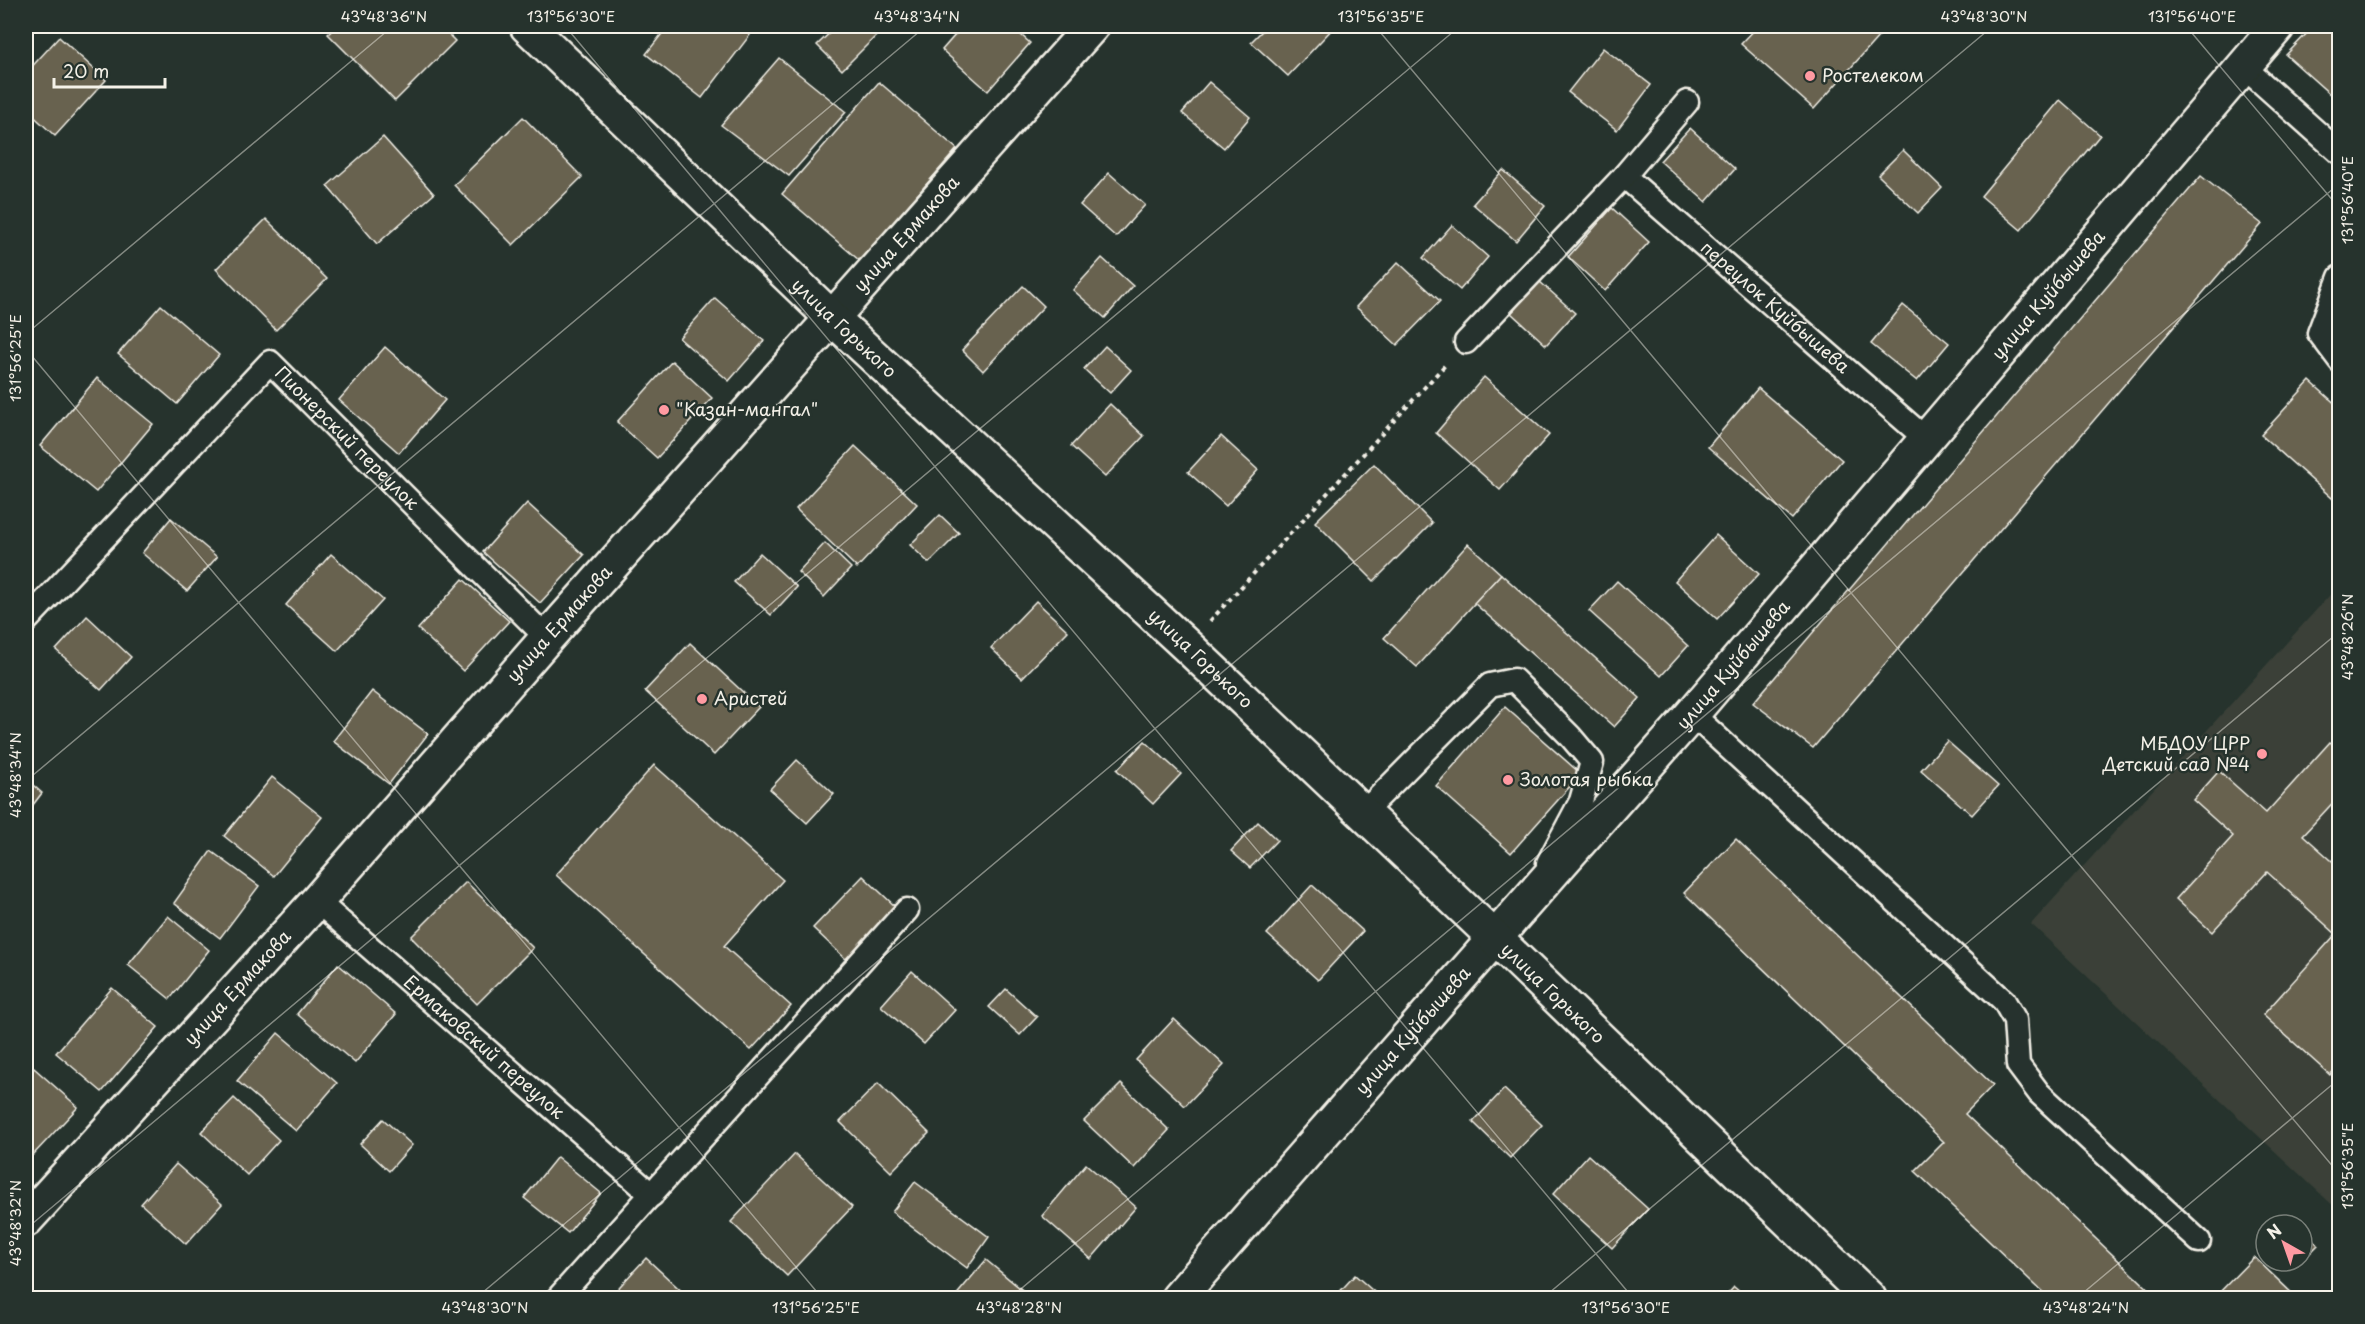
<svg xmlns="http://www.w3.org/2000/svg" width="2365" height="1324" font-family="'Playpen Sans',sans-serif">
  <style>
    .built { fill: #3a4138 }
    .building { fill: #676250; stroke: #f4f1e8; stroke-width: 1.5 }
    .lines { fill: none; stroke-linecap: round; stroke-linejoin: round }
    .service-casing { stroke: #f4f1e8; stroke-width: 27 }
    .minor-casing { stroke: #f4f1e8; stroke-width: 38 }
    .secondary-casing { stroke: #f4f1e8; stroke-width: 38 }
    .path { stroke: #f4f1e8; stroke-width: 4; stroke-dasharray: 4.5 4.5; stroke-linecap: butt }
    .service { stroke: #26332d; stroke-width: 22 }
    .minor { stroke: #26332d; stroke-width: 33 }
    .secondary { stroke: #26332d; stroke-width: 33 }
    .ticks { fill: none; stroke: #f4f1e8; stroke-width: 1.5; stroke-opacity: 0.45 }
    .poi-dot { fill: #ff9aa2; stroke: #26332d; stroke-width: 2 }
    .labels { text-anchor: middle; stroke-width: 5; stroke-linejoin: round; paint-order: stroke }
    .poi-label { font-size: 18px; fill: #f4f1e8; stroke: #26332d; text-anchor: start }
    .street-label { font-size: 18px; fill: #f4f1e8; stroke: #26332d }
    .neatline { fill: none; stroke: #f4f1e8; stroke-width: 2 }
    .ticks-label { font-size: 15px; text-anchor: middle; fill: #f4f1e8 }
  </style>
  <rect width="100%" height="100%" fill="#26332d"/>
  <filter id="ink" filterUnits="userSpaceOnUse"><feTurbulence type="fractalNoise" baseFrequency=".0167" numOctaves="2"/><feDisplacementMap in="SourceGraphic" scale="12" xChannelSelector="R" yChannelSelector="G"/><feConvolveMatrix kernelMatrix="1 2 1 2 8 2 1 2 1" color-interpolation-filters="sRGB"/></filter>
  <g filter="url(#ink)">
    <path class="built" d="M 2339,585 L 2339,1211 L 2031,924 Z"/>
    <g class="building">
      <path d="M 337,26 L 440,26 L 455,41 L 395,101 L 328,34 Z"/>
      <path d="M 668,26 L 738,26 L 750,35 L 702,98 L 646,54 Z"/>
      <path d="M 837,26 L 886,26 L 842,70 L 817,45 Z"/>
      <path d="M 963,26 L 1011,26 L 1030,43 L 988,91 L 942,50 Z"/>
      <path d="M 1267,26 L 1335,26 L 1288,76 L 1251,42 Z"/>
      <path d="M 1758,26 L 1888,26 L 1814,109 L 1741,44 Z"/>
      <path d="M 2314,26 L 2340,26 L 2340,103 L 2286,55 Z"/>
      <path d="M 59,37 L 106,80 L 55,136 L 26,109 L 26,73 Z"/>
      <path d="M 1603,48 L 1651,85 L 1617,130 L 1568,92 Z"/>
      <path d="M 779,58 L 846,112 L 789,176 L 721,125 Z"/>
      <path d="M 879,82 L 957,149 L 860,261 L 782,194 Z"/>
      <path d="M 1209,82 L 1250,117 L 1224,148 L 1182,113 Z"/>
      <path d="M 2060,100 L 2100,135 L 2021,230 L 1981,196 Z"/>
      <path d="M 523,117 L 582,177 L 513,245 L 454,185 Z"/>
      <path d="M 1690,128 L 1735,169 L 1706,202 L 1660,161 Z"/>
      <path d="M 383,137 L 434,194 L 377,244 L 327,186 Z"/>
      <path d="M 1903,150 L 1942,188 L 1918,213 L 1878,175 Z"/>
      <path d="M 1503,170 L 1545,206 L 1516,241 L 1473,204 Z"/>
      <path d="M 1109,173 L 1145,205 L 1116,237 L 1080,205 Z"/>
      <path d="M 2201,176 L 2262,224 L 1813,748 L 1753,703 Z"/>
      <path d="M 1612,208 L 1649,242 L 1605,291 L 1568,257 Z"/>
      <path d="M 266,219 L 327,279 L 276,330 L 216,269 Z"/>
      <path d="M 1452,225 L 1488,257 L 1460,290 L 1423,258 Z"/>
      <path d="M 1102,258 L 1133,286 L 1105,318 L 1073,290 Z"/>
      <path d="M 1398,262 L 1440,301 L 1397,345 L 1356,307 Z"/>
      <path d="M 1539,281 L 1575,313 L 1546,345 L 1511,313 Z"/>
      <path d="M 1023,286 L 1044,306 L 983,371 L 962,350 Z"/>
      <path d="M 715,298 L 764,341 L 729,381 L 679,338 Z"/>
      <path d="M 161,305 L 219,355 L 177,404 L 118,354 Z"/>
      <path d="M 1903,305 L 1949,343 L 1917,381 L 1871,344 Z"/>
      <path d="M 1105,346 L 1131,370 L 1110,393 L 1084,369 Z"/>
      <path d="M 385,347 L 445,400 L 399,453 L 339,400 Z"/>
      <path d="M 672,361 L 712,398 L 657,458 L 617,422 Z"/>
      <path d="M 1484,377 L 1549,435 L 1500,490 L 1436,433 Z"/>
      <path d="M 97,378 L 153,424 L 96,492 L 40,446 Z"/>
      <path d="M 2310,381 L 2340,408 L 2340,505 L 2261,435 Z"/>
      <path d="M 1758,388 L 1842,460 L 1792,519 L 1708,447 Z"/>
      <path d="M 1110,404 L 1144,436 L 1105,477 L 1071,446 Z"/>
      <path d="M 1221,436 L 1258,470 L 1226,506 L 1188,472 Z"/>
      <path d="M 855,446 L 917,504 L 857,568 L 796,509 Z"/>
      <path d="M 1374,464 L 1432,523 L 1374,581 L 1315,522 Z"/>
      <path d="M 527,503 L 584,555 L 540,603 L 483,552 Z"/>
      <path d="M 940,515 L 959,533 L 929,563 L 910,545 Z"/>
      <path d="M 171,518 L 217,557 L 187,591 L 142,553 Z"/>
      <path d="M 1716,535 L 1759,574 L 1717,619 L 1675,581 Z"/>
      <path d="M 825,543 L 851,568 L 824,597 L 798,572 Z"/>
      <path d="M 1468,544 L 1501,574 L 1417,667 L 1384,638 Z"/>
      <path d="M 760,553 L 797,587 L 771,615 L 734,582 Z"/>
      <path d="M 331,554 L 383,600 L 337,651 L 286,605 Z"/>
      <path d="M 1501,574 L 1640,698 L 1614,727 L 1474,603 Z"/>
      <path d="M 463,579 L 509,621 L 463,671 L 418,629 Z"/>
      <path d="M 1617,581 L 1688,646 L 1661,676 L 1589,611 Z"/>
      <path d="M 1036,601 L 1068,631 L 1022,678 L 991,648 Z"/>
      <path d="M 87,616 L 131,657 L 101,690 L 56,650 Z"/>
      <path d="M 690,643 L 759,707 L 714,755 L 645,691 Z"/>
      <path d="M 372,691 L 428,734 L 389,784 L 333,741 Z"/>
      <path d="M 1505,707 L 1581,774 L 1511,853 L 1436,786 Z"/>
      <path d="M 1145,741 L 1181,774 L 1153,804 L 1117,770 Z"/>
      <path d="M 1947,741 L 1998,786 L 1972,815 L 1921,770 Z"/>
      <path d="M 2330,742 L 2340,750 L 2340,795 L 2303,835 L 2340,868 L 2340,1064 L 2330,1075 L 2263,1015 L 2336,934 L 2267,872 L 2212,932 L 2176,899 L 2233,836 L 2193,800 L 2219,771 L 2266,813 Z"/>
      <path d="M 797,760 L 834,794 L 807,823 L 770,789 Z"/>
      <path d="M 654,765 L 783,880 L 724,946 L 791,1006 L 751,1050 L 556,875 Z"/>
      <path d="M 272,777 L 322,817 L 274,876 L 224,836 Z"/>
      <path d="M 26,779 L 42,793 L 26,814 Z"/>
      <path d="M 1258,822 L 1277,840 L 1250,868 L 1231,851 Z"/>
      <path d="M 1736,839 L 1993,1085 L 1965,1114 L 2158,1298 L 2049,1298 L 1915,1171 L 1944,1142 L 1684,893 Z"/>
      <path d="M 211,851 L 259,886 L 220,938 L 174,903 Z"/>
      <path d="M 863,876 L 898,909 L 849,962 L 813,928 Z"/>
      <path d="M 466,882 L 533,948 L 477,1004 L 411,937 Z"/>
      <path d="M 1312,885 L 1363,931 L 1318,980 L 1267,934 Z"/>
      <path d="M 168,916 L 209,950 L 170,999 L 128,965 Z"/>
      <path d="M 338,964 L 396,1014 L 355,1063 L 297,1014 Z"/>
      <path d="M 912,971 L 955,1010 L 924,1044 L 881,1006 Z"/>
      <path d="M 112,988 L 158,1027 L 102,1092 L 56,1053 Z"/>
      <path d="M 1006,989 L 1037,1017 L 1020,1035 L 989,1007 Z"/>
      <path d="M 1174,1019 L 1224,1065 L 1185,1106 L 1136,1060 Z"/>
      <path d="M 278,1033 L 337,1083 L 296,1131 L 237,1081 Z"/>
      <path d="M 34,1068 L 78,1107 L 33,1155 L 26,1148 L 26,1078 Z"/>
      <path d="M 878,1083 L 929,1133 L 891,1172 L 840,1122 Z"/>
      <path d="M 1121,1084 L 1169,1130 L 1134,1168 L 1084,1121 Z"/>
      <path d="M 1504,1089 L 1542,1125 L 1510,1158 L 1473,1122 Z"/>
      <path d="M 234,1098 L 279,1140 L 247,1175 L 201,1132 Z"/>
      <path d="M 383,1119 L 412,1145 L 389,1171 L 360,1144 Z"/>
      <path d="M 795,1154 L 852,1207 L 787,1276 L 731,1222 Z"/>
      <path d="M 1588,1155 L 1648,1209 L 1612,1248 L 1553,1194 Z"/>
      <path d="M 557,1157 L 601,1193 L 568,1233 L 524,1198 Z"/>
      <path d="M 176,1164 L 222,1204 L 186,1244 L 141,1204 Z"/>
      <path d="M 1086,1164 L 1136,1207 L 1091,1259 L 1042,1216 Z"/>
      <path d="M 915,1182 L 989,1237 L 967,1268 L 892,1212 Z"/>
      <path d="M 2302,1229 L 2318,1245 L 2302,1261 Z"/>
      <path d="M 2254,1257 L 2297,1298 L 2214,1298 Z"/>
      <path d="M 646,1258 L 689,1298 L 609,1298 Z"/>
      <path d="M 986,1260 L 1032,1298 L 954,1298 Z"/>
      <path d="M 1355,1275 L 1381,1298 L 1334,1298 Z"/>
      <path d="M 1734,1287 L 1747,1298 L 1724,1298 Z"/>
    </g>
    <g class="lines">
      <defs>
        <g id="service">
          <path d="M 2244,67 L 2340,153"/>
          <path id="s1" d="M 1624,176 L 1926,439"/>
          <path d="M 2340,277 L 2319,333 L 2340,361"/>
          <path d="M 1466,342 L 1624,176 L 1687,102"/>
          <path id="s2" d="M 26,621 L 270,362 L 547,638"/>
          <path d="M 1692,714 L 2004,1001 L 2015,1020 L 2018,1065 L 2039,1093 L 2199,1241"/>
          <path d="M 1362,814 L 1490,685 L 1514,680 L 1570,736 L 1592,762 L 1581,801 L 1548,863"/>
          <path id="s3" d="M 317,901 L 652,1195"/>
          <path d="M 558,1298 L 907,910"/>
        </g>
        <g id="minor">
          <path id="s4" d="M 26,1220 L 317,901 L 547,638 L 1092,26"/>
          <path id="s5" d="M 1178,1298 L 1692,714 L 2278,26"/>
        </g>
        <g id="secondary">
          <path id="s6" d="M 527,26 L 831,317 L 1187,646 L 1496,939 L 1869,1298"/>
        </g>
      </defs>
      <use href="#service" class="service-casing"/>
      <use href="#minor" class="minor-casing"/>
      <use href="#secondary" class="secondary-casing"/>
      <path class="path" d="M 1210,621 L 1446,364"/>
      <use href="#service" class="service"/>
      <use href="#minor" class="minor"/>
      <use href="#secondary" class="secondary"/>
    </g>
  </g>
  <path class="ticks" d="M 565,26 L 1633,1298M 1375,26 L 2340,1175M 2186,26 L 2340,209M 26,334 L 393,26M 26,349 L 822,1298M 26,781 L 926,26M 26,1229 L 1460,26M 476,1298 L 1993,26M 1010,1298 L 2340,183M 1543,1298 L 2340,631M 2077,1298 L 2340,1078"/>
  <g class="poi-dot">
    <circle cx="1810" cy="76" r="6"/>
    <circle cx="664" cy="410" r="6"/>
    <circle cx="702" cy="699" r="6"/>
    <circle cx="2262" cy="754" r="6"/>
    <circle cx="1508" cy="780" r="6"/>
  </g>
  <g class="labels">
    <g class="poi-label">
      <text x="1822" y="82">Ростелеком</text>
      <text x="676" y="416">"Казан-мангал"</text>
      <text x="714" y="705">Аристей</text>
      <text x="2250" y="750" text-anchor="end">МБДОУ ЦРР<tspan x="2250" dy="21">Детский сад №4</tspan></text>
      <text x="1520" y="786">Золотая рыбка</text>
    </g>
    <g class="street-label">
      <text dy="6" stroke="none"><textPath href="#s4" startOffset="1322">улица Ермакова</textPath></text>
      <text dy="6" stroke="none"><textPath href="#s5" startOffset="1328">улица Куйбышева</textPath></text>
      <text dy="6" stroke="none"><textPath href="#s1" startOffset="200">переулок Куйбышева</textPath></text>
      <text dy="6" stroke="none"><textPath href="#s6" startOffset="438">улица Горького</textPath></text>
      <text dy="6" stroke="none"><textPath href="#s2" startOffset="464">Пионерский переулок</textPath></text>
      <text dy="6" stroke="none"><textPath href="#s4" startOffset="800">улица Ермакова</textPath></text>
      <text dy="6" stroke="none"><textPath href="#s6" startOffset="924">улица Горького</textPath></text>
      <text dy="6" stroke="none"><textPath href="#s5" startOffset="842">улица Куйбышева</textPath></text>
      <text dy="6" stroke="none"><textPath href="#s4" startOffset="314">улица Ермакова</textPath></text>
      <text dy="6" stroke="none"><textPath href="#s6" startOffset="1410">улица Горького</textPath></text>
      <text dy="6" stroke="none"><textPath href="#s5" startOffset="356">улица Куйбышева</textPath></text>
      <text dy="6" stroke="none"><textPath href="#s3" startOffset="222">Ермаковский переулок</textPath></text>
    </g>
  </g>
  <rect width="2365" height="1324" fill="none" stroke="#26332d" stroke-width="66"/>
  <g transform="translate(2284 1243) rotate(320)"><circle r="28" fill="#26332d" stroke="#787f78" stroke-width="1.5"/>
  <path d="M0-4.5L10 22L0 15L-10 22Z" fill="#ff9aa2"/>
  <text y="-9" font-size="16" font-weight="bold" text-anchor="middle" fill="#f4f1e8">N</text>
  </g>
  <path d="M54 78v9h111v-9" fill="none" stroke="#f4f1e8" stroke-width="3"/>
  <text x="63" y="78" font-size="18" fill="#f4f1e8" stroke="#26332d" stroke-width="4.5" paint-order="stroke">20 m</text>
  <rect x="33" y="33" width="2299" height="1258" class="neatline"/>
  <g class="ticks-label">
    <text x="384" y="22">43°48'36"N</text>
    <text x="571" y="22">131°56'30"E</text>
    <text x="917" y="22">43°48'34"N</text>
    <text x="1381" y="22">131°56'35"E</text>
    <text x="1984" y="22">43°48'30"N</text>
    <text x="2192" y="22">131°56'40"E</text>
    <text transform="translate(2348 200) rotate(-90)" y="5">131°56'40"E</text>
    <text transform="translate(16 358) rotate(-90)" y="5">131°56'25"E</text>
    <text transform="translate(2348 637) rotate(-90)" y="5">43°48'26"N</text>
    <text transform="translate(16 775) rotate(-90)" y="5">43°48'34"N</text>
    <text transform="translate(2348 1166) rotate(-90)" y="5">131°56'35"E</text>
    <text transform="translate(16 1223) rotate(-90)" y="5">43°48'32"N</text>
    <text x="485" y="1313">43°48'30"N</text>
    <text x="816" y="1313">131°56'25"E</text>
    <text x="1019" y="1313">43°48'28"N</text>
    <text x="1626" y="1313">131°56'30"E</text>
    <text x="2086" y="1313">43°48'24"N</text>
  </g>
</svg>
